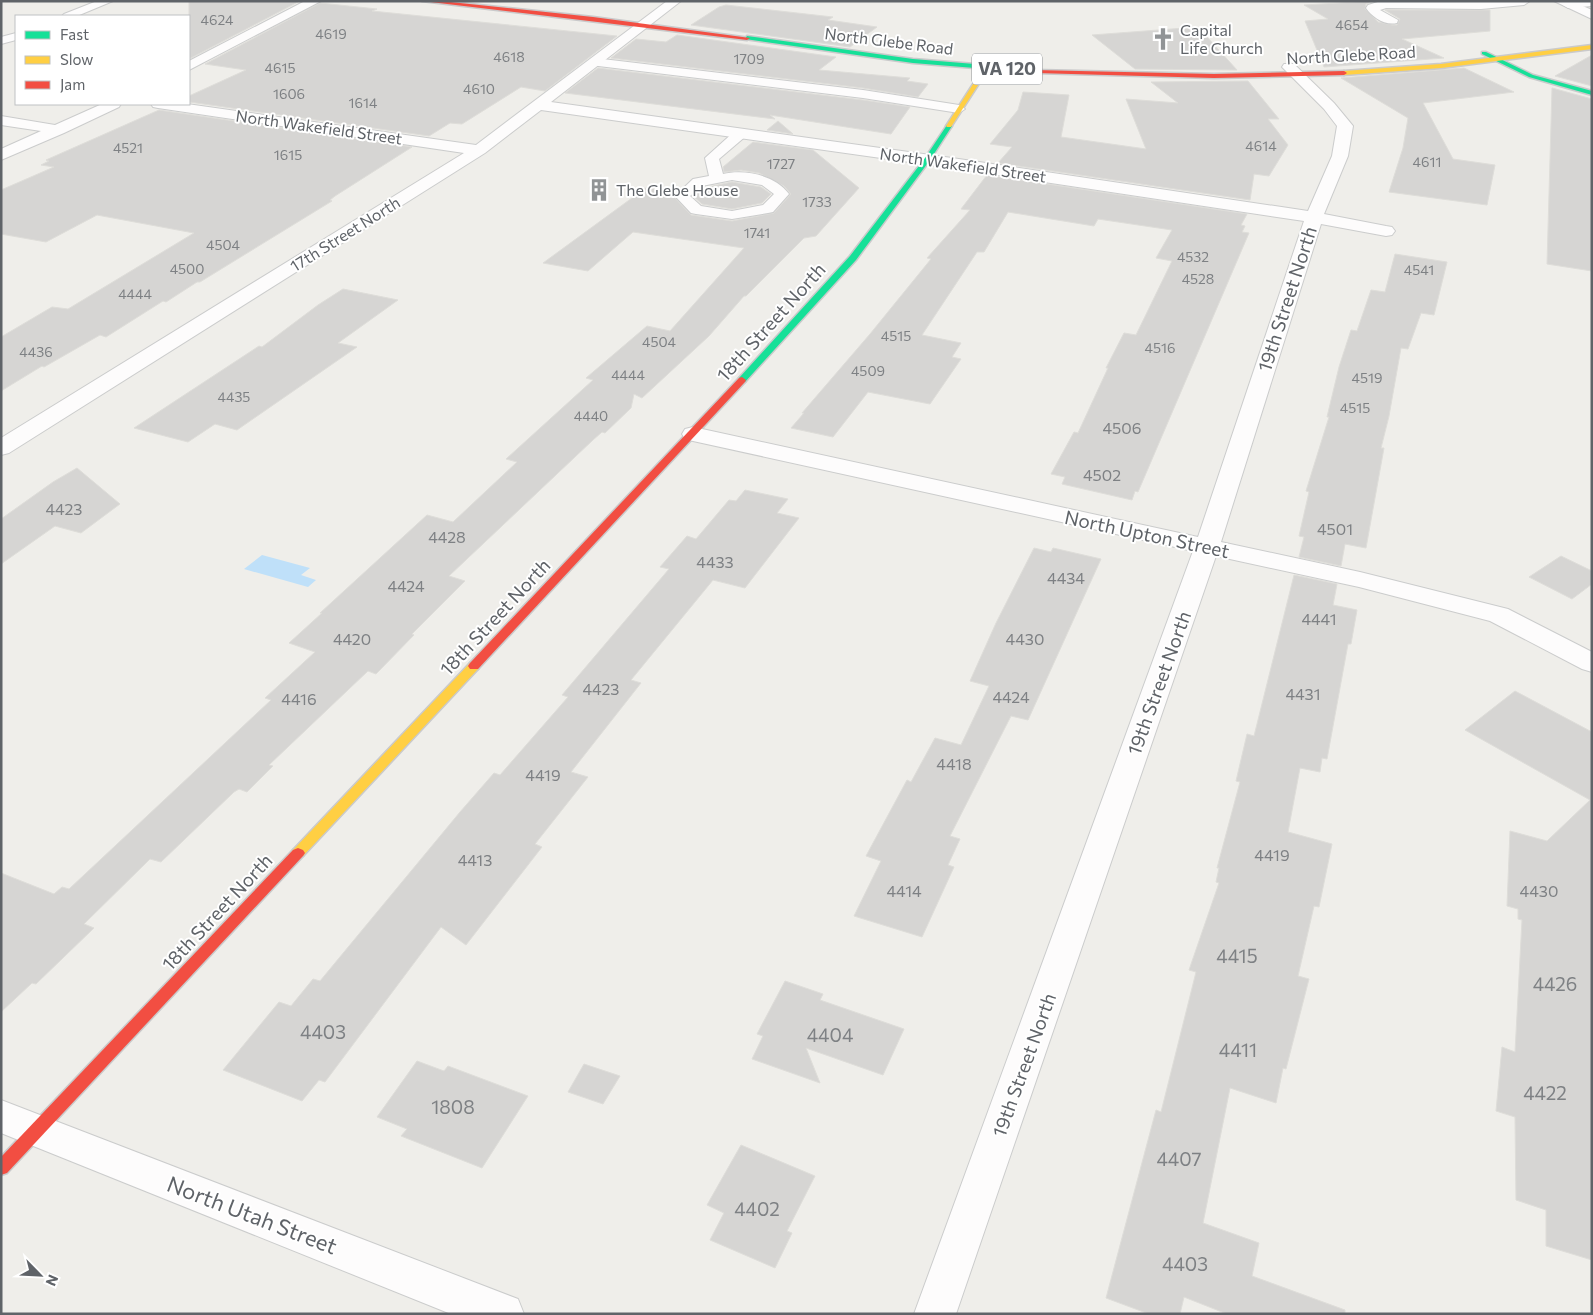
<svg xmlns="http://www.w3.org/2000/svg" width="1593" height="1315" font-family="Commissioner,sans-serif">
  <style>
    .water { fill: #bfe0f9 }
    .building { fill: #d6d5d3; stroke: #deddd9 }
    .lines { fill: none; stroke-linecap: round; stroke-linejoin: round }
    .lane-casing { stroke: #cbcccc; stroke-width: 2 }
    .street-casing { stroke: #cbcccc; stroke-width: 2 }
    .fast-casing { stroke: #cacacb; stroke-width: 3 }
    .slow-casing { stroke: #cacacb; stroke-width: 3 }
    .jam-casing { stroke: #cacacb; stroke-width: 3 }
    .lane { fill: #fdfcfc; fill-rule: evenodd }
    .street { fill: #fdfcfc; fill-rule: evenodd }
    .fast { fill: #16e098; fill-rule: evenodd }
    .slow { fill: #ffcf43; fill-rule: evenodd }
    .jam { fill: #f24e42; fill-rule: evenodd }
    .labels { text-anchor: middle; stroke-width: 4; stroke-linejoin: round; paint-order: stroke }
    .far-number-label { font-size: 14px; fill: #7e8184 }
    .far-poi-label { font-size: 16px; fill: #5f6368; stroke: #fff; text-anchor: start }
    .far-street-label { font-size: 16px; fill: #5f6368; stroke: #fff }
    .number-label { font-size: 16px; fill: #7e8184 }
    .shield { fill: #fff; stroke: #8f9295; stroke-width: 1 }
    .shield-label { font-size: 18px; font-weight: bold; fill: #5f6368 }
    .street-label { font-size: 19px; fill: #5f6368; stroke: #fff }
    .near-number-label { font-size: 19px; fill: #7e8184 }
    .near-street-label { font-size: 22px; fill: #5f6368; stroke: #fff }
  </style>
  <rect width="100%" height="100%" fill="#efeeea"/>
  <path class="water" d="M 262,555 L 310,568 L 301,575 L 316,580 L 308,587 L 244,569 Z"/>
  <g class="building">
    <path d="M 189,1 L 300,1 L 189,59 Z"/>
    <path d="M 1374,1 L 1366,4 L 1365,9 L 1378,22 L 1392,25 L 1397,25 L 1400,19 L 1385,10 L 1490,10 L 1490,31 L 1402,39 L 1444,58 L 1324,67 L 1305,21 L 1328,19 L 1304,5 Z"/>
    <path d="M 320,3 L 377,9 L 372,11 L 617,36 L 545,91 L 521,87 L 462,124 L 450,123 L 429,136 L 189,102 L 189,96 L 246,70 L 205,64 Z"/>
    <path d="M 726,5 L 833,17 L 828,20 L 877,27 L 850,47 L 691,25 L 719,7 Z"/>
    <path d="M 1198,27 L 1237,70 L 1135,69 L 1092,35 Z"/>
    <path d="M 677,35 L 836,57 L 819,70 L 910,78 L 907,81 L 928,84 L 918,97 L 863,88 L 611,58 L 636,39 L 666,42 Z"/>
    <path d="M 1592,55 L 1592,86 L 1555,76 Z"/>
    <path d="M 598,68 L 863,100 L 910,107 L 891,134 L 770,115 L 775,119 L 565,93 Z"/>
    <path d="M 1464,68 L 1514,92 L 1423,103 L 1453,159 L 1495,165 L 1487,205 L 1389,192 L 1403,148 L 1408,118 L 1341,78 Z"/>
    <path d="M 1248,81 L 1279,119 L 1268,119 L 1288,145 L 1269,176 L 1254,174 L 1250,200 L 998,163 L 1012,147 L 990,144 L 1018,110 L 1023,92 L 1069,95 L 1061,137 L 1146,149 L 1126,99 L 1178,103 L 1151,82 Z"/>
    <path d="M 1552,88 L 1592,99 L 1592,271 L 1547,264 Z"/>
    <path d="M 159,110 L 412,147 L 335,196 L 330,200 L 332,201 L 200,282 L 197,282 L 166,302 L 163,301 L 106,337 L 100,335 L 44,367 L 42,366 L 1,391 L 1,337 L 52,307 L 68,309 L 194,233 L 97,215 L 46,242 L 1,234 L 1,190 L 54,167 L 41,165 L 49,161 L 46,160 Z"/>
    <path d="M 778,121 L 793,134 L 767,130 Z"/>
    <path d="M 753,142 L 813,150 L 859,188 L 816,236 L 804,238 L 746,296 L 744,296 L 709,336 L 642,398 L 634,394 L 631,408 L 605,433 L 602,432 L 593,440 L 449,576 L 465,581 L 412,634 L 414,635 L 376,674 L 368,671 L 269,765 L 273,766 L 247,792 L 239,789 L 234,792 L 161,862 L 150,859 L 84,924 L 94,928 L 36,984 L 32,983 L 1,1012 L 1,873 L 54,894 L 62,887 L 69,889 L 271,700 L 265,698 L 315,652 L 289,643 L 322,613 L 320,613 L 427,515 L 453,522 L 517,462 L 506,459 L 593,380 L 586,378 L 647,326 L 670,331 L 744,248 L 633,232 L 588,271 L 543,263 L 647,187 L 676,193 L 674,197 L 691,215 L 732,221 L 774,213 L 791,194 L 784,186 L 759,173 L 741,170 L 724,172 L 723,167 Z"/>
    <path d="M 987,175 L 1247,214 L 1241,225 L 1245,226 L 1242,232 L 1249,233 L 1138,492 L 1135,491 L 1132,500 L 1062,484 L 1065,477 L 1051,474 L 1074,432 L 1078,433 L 1108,368 L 1106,368 L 1124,333 L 1136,335 L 1172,261 L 1156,258 L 1172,230 L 1098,219 L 1094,226 L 1008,212 L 984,252 L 977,252 L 922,335 L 961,343 L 952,357 L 961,359 L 930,404 L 868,392 L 833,437 L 791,428 L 804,413 L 802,413 L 870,334 L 931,259 L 927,258 L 970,210 L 961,209 Z"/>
    <path d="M 732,182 L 761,187 L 771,194 L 762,203 L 732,209 L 702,204 L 693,196 L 703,188 Z"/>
    <path d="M 1395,254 L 1447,262 L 1434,315 L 1421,313 L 1408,349 L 1401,348 L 1389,416 L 1381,448 L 1384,448 L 1366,548 L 1345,544 L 1341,566 L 1299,557 L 1304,537 L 1299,536 L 1309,492 L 1306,491 L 1329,417 L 1327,417 L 1339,367 L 1351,330 L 1357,331 L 1371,290 L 1385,292 Z"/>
    <path d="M 343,289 L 398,300 L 338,343 L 357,347 L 237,430 L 215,424 L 188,442 L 134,428 L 259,346 L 262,347 L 318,305 Z"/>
    <path d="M 77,468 L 120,504 L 81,533 L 55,526 L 1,564 L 1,519 L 53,482 Z"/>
    <path d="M 745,490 L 788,499 L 777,513 L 799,518 L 745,588 L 713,580 L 631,680 L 641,683 L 571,772 L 588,777 L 535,844 L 542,847 L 466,945 L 441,927 L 325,1082 L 319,1080 L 302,1101 L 223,1070 L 279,1002 L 291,1006 L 313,979 L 320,981 L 460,812 L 494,773 L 500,775 L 568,697 L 562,695 L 669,569 L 660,567 L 687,536 L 696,539 L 729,500 L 736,501 Z"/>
    <path d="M 1034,548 L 1051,552 L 1053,548 L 1101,559 L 1028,720 L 1011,716 L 950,836 L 960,839 L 948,865 L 954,867 L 922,937 L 854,916 L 881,861 L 866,856 L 907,780 L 911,782 L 935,738 L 961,745 L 989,686 L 970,681 L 996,623 Z"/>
    <path d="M 1561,556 L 1592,571 L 1592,584 L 1572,599 L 1529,577 Z"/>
    <path d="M 1294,575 L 1337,584 L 1333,605 L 1357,610 L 1351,644 L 1348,644 L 1327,759 L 1322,758 L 1320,772 L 1300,768 L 1288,832 L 1332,844 L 1319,907 L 1314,906 L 1298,976 L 1309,979 L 1286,1069 L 1283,1068 L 1276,1103 L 1230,1088 L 1203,1223 L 1259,1243 L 1252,1276 L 1345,1310 L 1345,1314 L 1227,1314 L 1184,1297 L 1180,1314 L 1149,1314 L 1106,1298 L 1156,1110 L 1161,1112 L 1196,972 L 1189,970 L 1219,883 L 1216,882 L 1219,868 L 1217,868 L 1240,782 L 1236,781 L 1247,734 L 1254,736 Z"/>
    <path d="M 1515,691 L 1592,732 L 1592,1260 L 1546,1246 L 1546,1210 L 1516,1200 L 1515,1117 L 1496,1111 L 1502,1047 L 1515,1052 L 1522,920 L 1518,919 L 1518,909 L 1507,906 L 1510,831 L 1547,841 L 1590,800 L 1465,730 Z"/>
    <path d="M 785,981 L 823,994 L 820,1000 L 904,1029 L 883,1075 L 806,1048 L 820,1083 L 752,1059 L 763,1036 L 757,1034 Z"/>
    <path d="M 417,1061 L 444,1071 L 448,1066 L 528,1096 L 482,1168 L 401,1136 L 407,1129 L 377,1117 Z"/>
    <path d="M 584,1064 L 620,1076 L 603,1104 L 568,1092 Z"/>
    <path d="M 741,1145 L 815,1176 L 787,1231 L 792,1233 L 775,1268 L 710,1240 L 724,1213 L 707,1205 Z"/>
  </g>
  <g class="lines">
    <defs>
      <g id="lane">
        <path d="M 97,1 L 113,1 L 77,16 L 62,16 L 64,14 Z"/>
        <path d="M 1592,1 L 1592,6 L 1568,8 L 1563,5 L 1568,2 Z"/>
        <path d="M 16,33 L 16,40 L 1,44 L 1,37 Z"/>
        <path d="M 594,58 L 863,90 L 959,105 L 965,109 L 959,113 L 863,98 L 590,65 L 588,62 Z"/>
        <path d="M 741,129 L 748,133 L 746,136 L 719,159 L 723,174 C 745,169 775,175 789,194 L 773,212 L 768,213 L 732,219 L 696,214 L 691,213 L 675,196 L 693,179 L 709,176 L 705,158 L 736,130 ZM 732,180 L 762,185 L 774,194 L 763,205 L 732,211 L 701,206 L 690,196 L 702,186 Z"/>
      </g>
      <g id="street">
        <path d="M 305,1 L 321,1 L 189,70 L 189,61 Z"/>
        <path d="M 667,1 L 681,1 L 551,102 L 952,158 L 1308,211 L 1332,156 L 1337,126 L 1324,109 L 1282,67 L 1284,64 L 1294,64 L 1334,103 L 1353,126 L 1348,156 L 1324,214 L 1386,226 L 1392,227 L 1395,231 L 1392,235 L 1386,236 L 1321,224 L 1221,542 L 1360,572 L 1508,609 L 1592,652 L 1592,672 L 1582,669 L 1490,621 L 1359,587 L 1216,556 L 956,1314 L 914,1314 L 1193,551 L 693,441 L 685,439 L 682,434 L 685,429 L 693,427 L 1198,537 L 1304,221 L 952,168 L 541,110 L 485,153 L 9,453 L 1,455 L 1,438 L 464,153 L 158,108 L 153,107 L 151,104 L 187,104 L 476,145 Z"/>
        <path d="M 1381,1 L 1530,1 L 1524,5 L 1481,9 L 1386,8 L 1380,10 L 1398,20 L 1397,23 C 1385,26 1372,17 1366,8 L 1368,5 Z"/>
        <path d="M 1554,1 L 1571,1 L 1592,10 L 1592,19 Z"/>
        <path d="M 102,104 L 121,104 L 119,107 L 64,133 L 1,160 L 1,149 L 41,131 L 1,125 L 1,116 L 55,125 Z"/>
        <path d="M 1,1100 L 518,1299 L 524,1314 L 451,1314 L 1,1133 Z"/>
      </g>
      <g id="fast">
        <path d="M 747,36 L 913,59 L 1036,69 L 1039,71 L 1036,73 L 913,63 L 745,39 Z"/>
        <path d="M 1482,52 L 1486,52 L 1533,75 L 1592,91 L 1592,95 L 1529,77 L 1482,54 Z"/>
        <path d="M 947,125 L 952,126 L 930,160 L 856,260 L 745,382 L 739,382 L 739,378 L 850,256 L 925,158 Z"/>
      </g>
      <g id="slow">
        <path d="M 1592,45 L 1592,49 L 1441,68 L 1344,75 L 1341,73 L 1344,71 L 1441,64 Z"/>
        <path d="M 984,67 L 989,68 L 951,127 L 947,127 L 946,126 Z"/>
        <path d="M 474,662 L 480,666 L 478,669 L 303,856 L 293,856 L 291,853 L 293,850 L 470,663 Z"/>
      </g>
      <g id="jam">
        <path d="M 422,1 L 441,1 L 593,17 L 750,38 L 747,40 Z"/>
        <path d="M 1034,70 L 1214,74 L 1344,71 L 1347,73 L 1344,75 L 1214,78 L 1036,73 Z"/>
        <path d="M 742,377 L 746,380 L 745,382 L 478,669 L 470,669 L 468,666 L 470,663 L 739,378 Z"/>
        <path d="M 298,848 L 303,850 L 305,853 L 303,856 L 7,1173 L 1,1175 L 1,1157 L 293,850 Z"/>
      </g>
    </defs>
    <use href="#lane" class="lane-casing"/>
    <use href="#street" class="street-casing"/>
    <use href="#fast" class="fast-casing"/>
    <use href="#slow" class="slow-casing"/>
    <use href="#jam" class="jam-casing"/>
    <use href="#lane" class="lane"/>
    <use href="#street" class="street"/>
    <use href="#fast" class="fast"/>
    <use href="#slow" class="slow"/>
    <use href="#jam" class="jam"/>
  </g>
  <defs>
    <symbol id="church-bare" viewBox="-9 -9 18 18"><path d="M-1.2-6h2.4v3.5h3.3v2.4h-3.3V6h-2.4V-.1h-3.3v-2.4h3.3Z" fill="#919496" stroke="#fff" stroke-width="2.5" paint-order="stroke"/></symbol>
    <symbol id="building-bare" viewBox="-9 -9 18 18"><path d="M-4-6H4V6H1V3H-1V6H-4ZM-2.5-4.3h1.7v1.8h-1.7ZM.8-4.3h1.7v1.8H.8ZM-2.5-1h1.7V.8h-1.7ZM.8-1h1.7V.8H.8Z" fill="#919496" stroke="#fff" stroke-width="2.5" paint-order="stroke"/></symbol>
  </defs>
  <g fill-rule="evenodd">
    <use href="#church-bare" x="1147" y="23" width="32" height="32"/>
    <use href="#building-bare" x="583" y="174" width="32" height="32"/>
  </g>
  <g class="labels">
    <g class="far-number-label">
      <text x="217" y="25">4624</text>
      <text x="1352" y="30">4654</text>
      <text x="331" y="39">4619</text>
      <text x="509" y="62">4618</text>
      <text x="749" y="64">1709</text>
      <text x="280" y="73">4615</text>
      <text x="479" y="94">4610</text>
      <text x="289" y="99">1606</text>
      <text x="363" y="108">1614</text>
      <text x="1261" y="151">4614</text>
      <text x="128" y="153">4521</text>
      <text x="288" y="160">1615</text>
      <text x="1427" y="167">4611</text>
      <text x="781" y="169">1727</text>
      <text x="817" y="207">1733</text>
      <text x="757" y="238">1741</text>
      <text x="223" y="250">4504</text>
      <text x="1193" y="262">4532</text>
      <text x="187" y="274">4500</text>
      <text x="1419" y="275">4541</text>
      <text x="1198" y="284">4528</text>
      <text x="135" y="299">4444</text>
      <text x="896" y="341">4515</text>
      <text x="659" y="347">4504</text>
      <text x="1160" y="353">4516</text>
      <text x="36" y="357">4436</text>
      <text x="868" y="376">4509</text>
      <text x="628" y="380">4444</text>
      <text x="1367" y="383">4519</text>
      <text x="234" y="402">4435</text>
      <text x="1355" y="413">4515</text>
      <text x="591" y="421">4440</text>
    </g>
    <g class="far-poi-label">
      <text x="1180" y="36">Capital<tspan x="1180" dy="18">Life Church</tspan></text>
      <text x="616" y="196">The Glebe House</text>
    </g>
    <g class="far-street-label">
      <text transform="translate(889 41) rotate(7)" y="6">North Glebe Road</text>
      <text transform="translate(1351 55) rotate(-3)" y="6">North Glebe Road</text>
      <text transform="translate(319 127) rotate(8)" y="6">North Wakefield Street</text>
      <text transform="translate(963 165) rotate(8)" y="6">North Wakefield Street</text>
      <text transform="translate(345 234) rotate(-32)" y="6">17th Street North</text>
    </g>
    <g class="number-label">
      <text x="1122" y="434">4506</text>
      <text x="1102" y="481">4502</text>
      <text x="64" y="515">4423</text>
      <text x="1335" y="535">4501</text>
      <text x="447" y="543">4428</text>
      <text x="715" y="568">4433</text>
      <text x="1066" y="584">4434</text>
      <text x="406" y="592">4424</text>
      <text x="1319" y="625">4441</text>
      <text x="352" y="645">4420</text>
      <text x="1025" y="645">4430</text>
      <text x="601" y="695">4423</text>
      <text x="1303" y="700">4431</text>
      <text x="1011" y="703">4424</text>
      <text x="299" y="705">4416</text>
      <text x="954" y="770">4418</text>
      <text x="543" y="781">4419</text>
      <text x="1272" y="861">4419</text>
      <text x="475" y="866">4413</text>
      <text x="904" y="897">4414</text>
      <text x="1539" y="897">4430</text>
    </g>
    <rect class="shield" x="972" y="53.5" width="70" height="31" rx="4"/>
    <g class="shield-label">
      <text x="1007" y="75">VA 120</text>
    </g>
    <g class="street-label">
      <text transform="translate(1287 299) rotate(-72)" y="7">19th Street North</text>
      <text transform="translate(771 322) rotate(-48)" y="7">18th Street North</text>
      <text transform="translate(1147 534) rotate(12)" y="7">North Upton Street</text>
      <text transform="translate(495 617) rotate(-47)" y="7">18th Street North</text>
      <text transform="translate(1159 683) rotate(-70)" y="7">19th Street North</text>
      <text transform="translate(217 912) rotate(-47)" y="7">18th Street North</text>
      <text transform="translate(1024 1065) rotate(-70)" y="7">19th Street North</text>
    </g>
    <g class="near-number-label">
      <text x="1237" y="963">4415</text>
      <text x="1555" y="991">4426</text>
      <text x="323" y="1039">4403</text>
      <text x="830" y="1042">4404</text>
      <text x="1238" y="1057">4411</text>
      <text x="1545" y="1100">4422</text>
      <text x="453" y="1114">1808</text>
      <text x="1179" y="1166">4407</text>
      <text x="757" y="1216">4402</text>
      <text x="1185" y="1271">4403</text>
    </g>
    <g class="near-street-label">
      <text transform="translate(252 1215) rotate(21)" y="8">North Utah Street</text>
    </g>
  </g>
  <rect width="1593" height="1315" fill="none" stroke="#5f6368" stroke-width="5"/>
  <rect x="15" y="15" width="175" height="90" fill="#ffffff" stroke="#bfc1c3"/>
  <rect x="25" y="31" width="25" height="8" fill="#16e098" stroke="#bfc1c3"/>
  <text x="60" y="40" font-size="15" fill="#5f6368">Fast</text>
  <rect x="25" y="56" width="25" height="8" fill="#ffcf43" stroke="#bfc1c3"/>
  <text x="60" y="65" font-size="15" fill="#5f6368">Slow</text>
  <rect x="25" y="81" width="25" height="8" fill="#f24e42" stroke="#bfc1c3"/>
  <text x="60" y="90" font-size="15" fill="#5f6368">Jam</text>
  <g transform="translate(40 1275) rotate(114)" stroke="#ffffff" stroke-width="4" paint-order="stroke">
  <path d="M0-4L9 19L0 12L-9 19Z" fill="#5f6368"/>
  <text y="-8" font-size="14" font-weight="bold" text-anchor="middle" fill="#5f6368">N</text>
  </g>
</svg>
